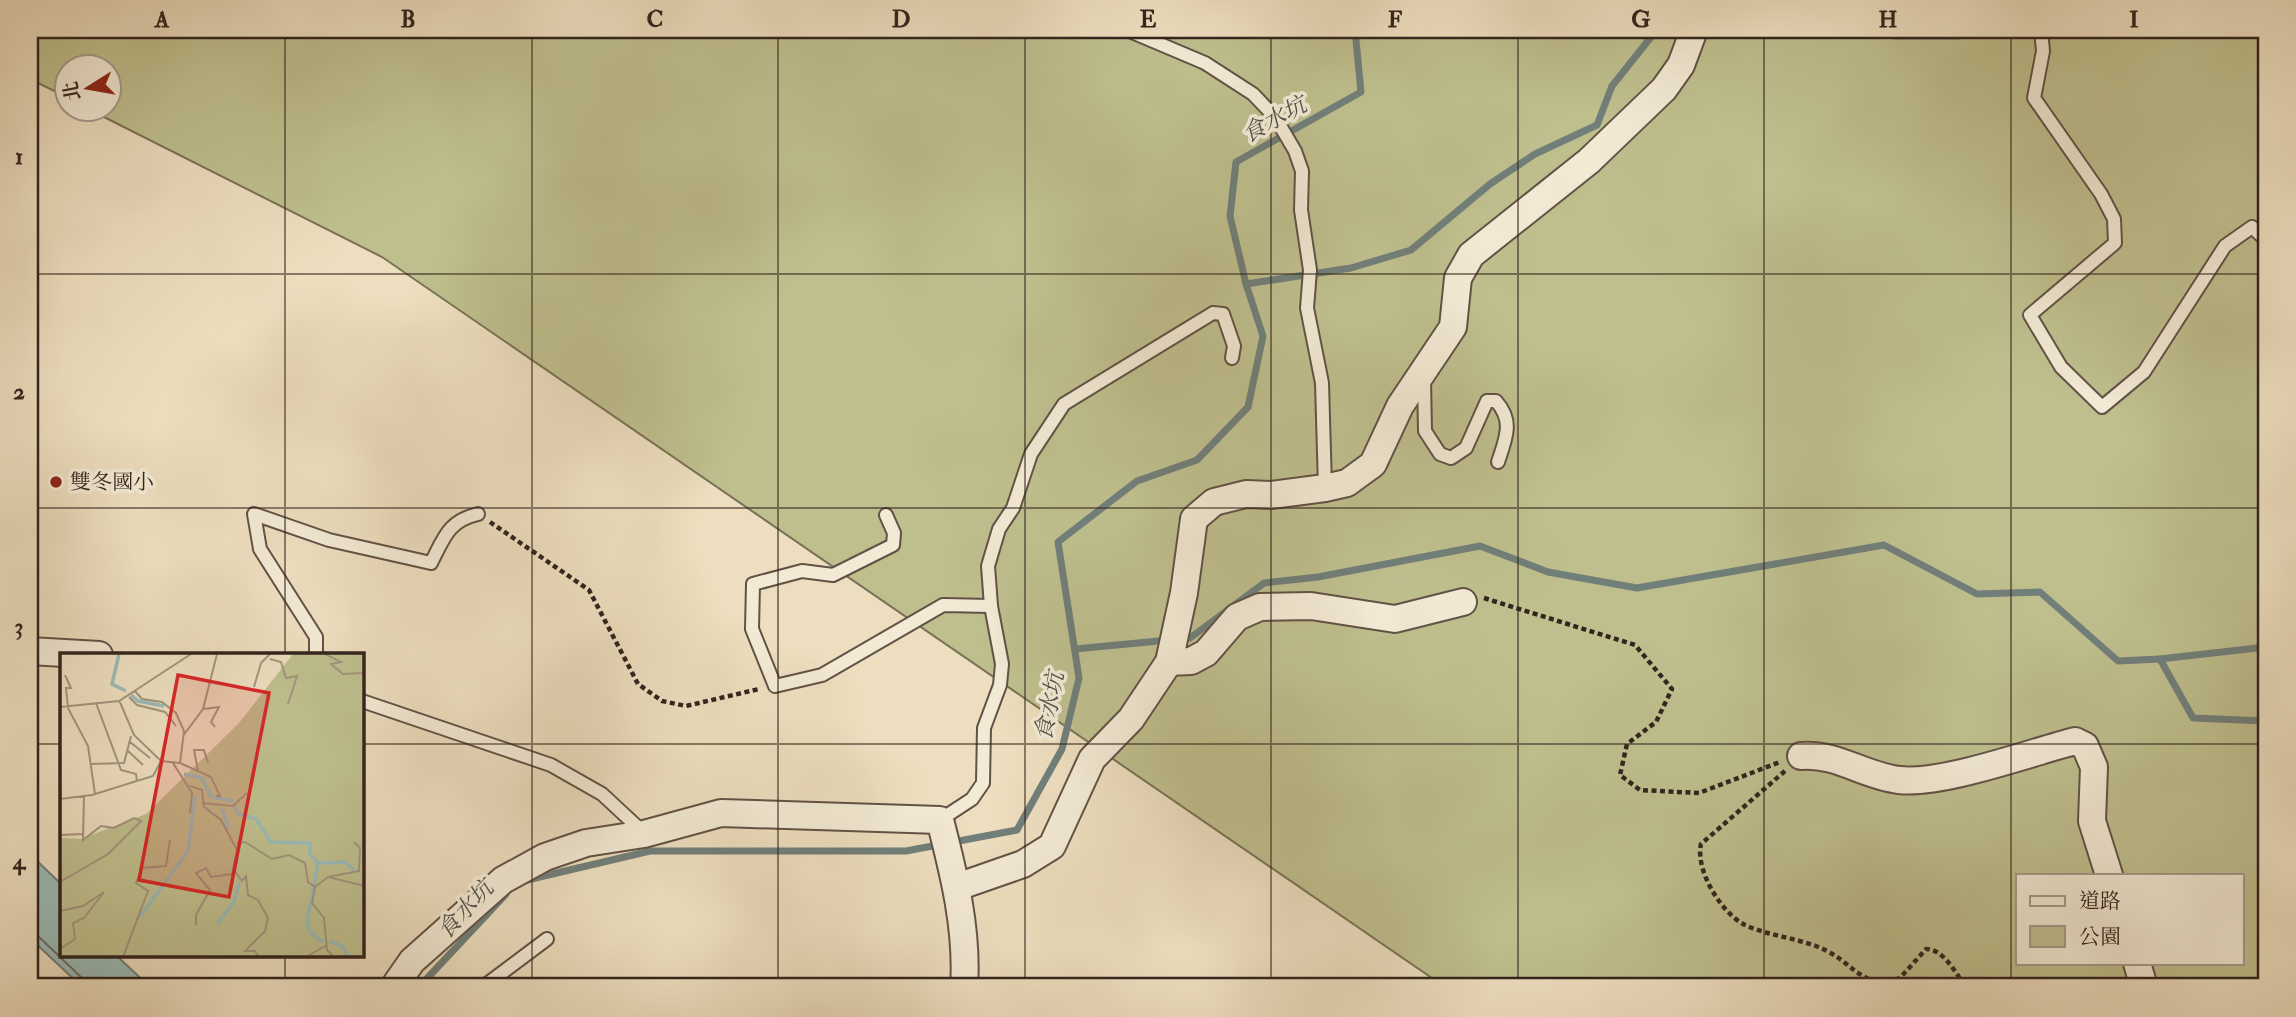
<svg xmlns="http://www.w3.org/2000/svg" width="2296" height="1017" font-family="'IM FELL Double Pica','Noto Serif TC',serif">
  <style>
    .green { fill: #bfbf8e; stroke: #797256; stroke-width: 2; fill-rule: evenodd }
    .water { fill: #9abbb7; stroke: #717f7a; stroke-width: 2 }
    .lines { fill: none; stroke-linecap: round; stroke-linejoin: round }
    .shore { stroke: #66706a; stroke-width: 2 }
    .stream { stroke: #717f7a; stroke-width: 7 }
    .service-casing { stroke: #625246; stroke-width: 16 }
    .minor-casing { stroke: #625246; stroke-width: 30 }
    .path { stroke: #33241e; stroke-width: 4.5; stroke-dasharray: 5 3.5; stroke-linecap: butt }
    .service { stroke: #f3ead5; stroke-width: 12 }
    .minor { stroke: #f3ead5; stroke-width: 26 }
    .grid { fill: none; stroke: #33241e; stroke-width: 2; stroke-opacity: 0.55 }
    .poi-dot { fill: #8f2418; stroke: #f3ead5; stroke-width: 2.5 }
    .labels { text-anchor: middle; stroke-width: 7; stroke-linejoin: round; paint-order: stroke }
    .poi-label { font-size: 21px; fill: #33241e; stroke: #f3ead5; text-anchor: start }
    .water-label { font-size: 23px; font-style: italic; fill: #52514c; stroke: #f3ead5 }
    .inset-river { fill: none; stroke: #9abbb7; stroke-width: 3.5 }
    .inset-road { fill: none; stroke: #a3947f; stroke-width: 2 }
    .view { fill: #d62828; fill-opacity: 0.15; stroke: #d62828; stroke-width: 3.5 }
    .inset-edge { fill: none; stroke: #33241e; stroke-width: 3.5 }
    .neatline { fill: none; stroke: #33241e; stroke-width: 2.5 }
    .grid-label { font-size: 23px; text-anchor: middle; font-weight: bold; fill: #33241e }
  </style>
  <rect width="100%" height="100%" fill="#eddebf"/>
  <filter id="stains"><feTurbulence type="fractalNoise" baseFrequency=".00286" numOctaves="4"/><feColorMatrix values="0 0 0 0 .2 0 0 0 0 .09 0 0 0 0 .02 0 0 0 .5 -.17"/></filter>
  <radialGradient id="worn" r=".72"><stop offset=".6" stop-color="#630" stop-opacity="0"/><stop offset="1" stop-color="#630" stop-opacity=".3"/></radialGradient>
  <path class="green" d="M 30,30 L 2266,30 L 2266,987 L 1445,987 L 382,257 L 88,109 L 108,108 L 108,66 L 66,66 L 66,97 L 30,79 ZM 2018,875 L 2242,875 L 2242,963 L 2018,963 Z"/>
  <path class="water" d="M 35,859 L 61,884 L 61,956 L 117,956 L 150,987 L 82,987 L 30,938 L 30,864 Z"/>
  <g class="lines">
    <path class="shore" d="M 30,933 L 37,935 L 83,979 L 86,987"/>
    <g class="stream">
      <path d="M 1889,30 L 1895,36 L 1958,36 L 1981,30"/>
      <path d="M 1246,284 L 1351,268 L 1411,250 L 1490,184 L 1535,154 L 1597,125 L 1612,86 L 1655,32 L 1660,30"/>
      <path d="M 1075,649 L 1190,638 L 1264,583 L 1318,577 L 1480,546 L 1548,572 L 1637,588 L 1884,545 L 1977,594 L 2040,592 L 2118,661 L 2160,659 L 2193,718 L 2266,721"/>
      <path d="M 2160,659 L 2266,647"/>
      <path d="M 527,880 L 650,851 L 906,851 L 1017,830 L 1062,749 L 1079,678 L 1058,542 L 1137,481 L 1197,460 L 1248,407 L 1263,336 L 1246,284 L 1230,216 L 1236,162 L 1361,92 L 1355,30"/>
      <path d="M 419,987 L 506,894"/>
    </g>
    <defs>
      <g id="service">
        <path d="M 1127,30 L 1205,63 L 1253,94 L 1275,117 L 1295,151 L 1302,171 L 1301,210 L 1310,270 L 1307,308 L 1322,383 L 1325,488"/>
        <path d="M 2041,30 L 2043,51 L 2034,98 L 2101,194 L 2114,219 L 2115,243 L 2030,315 L 2061,367 L 2102,407 L 2144,372 L 2225,246 L 2252,227 L 2266,240"/>
        <path d="M 1424,379 L 1425,431 L 1440,454 L 1451,458 L 1466,448 L 1487,401 L 1496,401 C 1514,421 1506,438 1498,462"/>
        <path d="M 886,515 L 894,533 L 893,545 L 833,575 L 802,571 L 753,584 L 752,629 L 775,686 L 822,675 L 943,605 L 991,606"/>
        <path d="M 316,655 L 316,637 L 260,549 L 254,514 L 329,540 L 431,563 C 444,538 448,521 478,514"/>
        <path d="M 362,701 L 551,765 L 602,794 L 644,833"/>
        <path d="M 940,820 L 972,799 L 983,783 L 984,728 L 1000,685 L 1002,664 L 991,606 L 988,566 L 999,529 L 1013,508 L 1031,454 L 1064,404 L 1213,313 L 1223,314 L 1234,346 L 1232,358"/>
        <path d="M 483,987 L 547,939"/>
      </g>
      <g id="minor">
        <path d="M 30,651 L 99,655"/>
        <path d="M 1169,662 L 1184,593 L 1194,519 L 1214,502 L 1246,494 L 1271,495 L 1325,488 L 1347,483 L 1373,464 L 1400,406 L 1453,327 L 1458,278 L 1471,255 L 1589,161 L 1664,89 L 1681,65 L 1694,30"/>
        <path d="M 1801,756 C 1837,753 1864,776 1899,780 C 1942,785 2029,753 2075,741 L 2085,746 L 2094,767 L 2092,821 L 2109,875"/>
        <path d="M 957,887 L 1023,864 L 1052,846 L 1092,759 L 1131,719 L 1169,662 L 1191,661 L 1206,653 L 1237,617 L 1260,607 L 1311,606 L 1395,619 L 1463,602"/>
        <path d="M 2137,963 L 2144,987"/>
        <path d="M 394,987 L 412,961 L 503,880 L 545,857 L 586,843 L 644,834 L 721,813 L 940,820 C 954,874 968,931 964,987"/>
      </g>
    </defs>
    <use href="#service" class="service-casing"/>
    <use href="#minor" class="minor-casing"/>
    <g class="path">
      <path d="M 490,522 L 589,590 L 638,684 L 662,701 L 686,706 L 759,689"/>
      <path d="M 1484,598 L 1635,645 L 1672,689 L 1656,722 L 1627,744 L 1620,775 L 1640,790 L 1699,793 L 1780,762"/>
      <path d="M 1785,771 L 1701,844 C 1695,870 1721,913 1745,925 C 1771,937 1802,938 1827,951 C 1852,964 1855,978 1887,985 L 1901,977 L 1926,949 C 1944,949 1956,974 1966,987"/>
    </g>
    <use href="#service" class="service"/>
    <use href="#minor" class="minor"/>
  </g>
  <path class="grid" d="M 285,30 L 285,655M 532,30 L 532,987M 778,30 L 778,987M 1025,30 L 1025,987M 1271,30 L 1271,987M 1518,30 L 1518,987M 1764,30 L 1764,987M 2011,30 L 2011,987M 30,274 L 2266,274M 30,508 L 2266,508M 30,744 L 61,744M 362,744 L 2266,744M 285,956 L 285,987"/>
  <circle class="poi-dot" cx="56" cy="482" r="7"/>
  <g class="labels">
    <g class="poi-label">
      <text x="70" y="489">雙冬國小</text>
    </g>
    <g class="water-label">
      <text transform="translate(1274 119) rotate(-29)" y="8">食水坑</text>
      <text transform="translate(1049 706) rotate(-79)" y="8">食水坑</text>
      <text transform="translate(465 909) rotate(-47)" y="8">食水坑</text>
    </g>
  </g>
  <g transform="translate(60 653)">
    <rect width="304" height="304" fill="#eddebf"/>
    <path d="M 233,1 L 304,1 L 304,304 L 0,304 L 0,185 L 21,186 L 86,161 L 179,70 Z" fill="#bfbf8e"/>
    <path class="inset-river" d="M 59,1 L 52,31 L 66,38M 71,42 L 78,48 L 104,53M 124,121 L 142,125 L 151,144 L 173,148M 175,153 L 177,160 L 196,166 L 211,189 L 250,190 L 250,201 L 258,210 L 247,270 L 250,280 L 263,289M 162,155 L 169,176M 258,210 L 285,209 L 294,217M 80,264 L 128,198 L 135,142M 157,271 L 174,249 L 179,229M 269,288 L 282,293 L 289,304"/>
    <path class="inset-road" d="M 265,1 L 281,9 L 271,11 L 283,21 L 305,20M 210,6 L 221,9 L 226,25 L 237,23 L 228,51M 5,22 L 11,35 L 6,35 L 8,55 L 28,93 L 35,141M 194,34 L 201,10 L 210,1M 75,38 L 82,46 L 102,49 L 116,60 L 124,78 L 120,110M 69,44 L 77,52 L 105,59 L 116,73M 59,47 L 74,82 L 101,108 L 120,110M 36,50 L 61,117 L 76,121 L 77,128M 0,54 L 59,48 L 131,1M 143,56 L 159,54 L 151,69 L 155,74M 123,83 L 143,56 L 157,1M 70,89 L 90,105M 67,97 L 83,112M 113,110 L 132,140 L 130,160M 120,110 L 151,124 L 160,143 L 156,143M 31,111 L 64,110 L 71,83M 138,118 L 134,97 L 144,97 L 148,110M 130,133 L 142,137 L 144,154 L 161,167 L 177,197 L 172,221 L 151,224 L 146,215 L 136,220 L 150,237 L 136,262 L 136,272M 0,146 L 32,142 L 93,123 L 101,108M 142,150 L 173,153 L 187,140M 0,182 L 23,181M 177,190 L 185,189 L 212,206 L 229,202 L 245,210 L 248,229 L 255,234 L 252,250 L 264,265 L 267,297 L 274,304M 174,217 L 182,228 L 186,223 L 188,242 L 198,247 L 208,265 L 205,278 L 185,298 L 195,298 L 199,304M 268,224 L 299,218 L 300,195 L 294,189M 0,229 L 48,201 L 81,168 L 74,165 L 54,175 L 41,173 L 23,187 L 24,143M 255,234 L 268,224 L 305,233M 0,258 L 23,253 L 44,239 L 24,265 L 13,270 L 15,286 L 0,296M 63,304 L 88,238 L 76,230 L 82,215 L 106,213 L 110,187M 246,304 L 267,292"/>
    <path class="view" d="M 118,22 L 209,40 L 169,244 L 79,227 Z"/>
    <rect width="304" height="304" class="inset-edge"/>
  </g>
  <rect width="2296" height="1017" fill="none" stroke="#eddebf" stroke-width="77"/>
  <rect x="2016" y="874" width="228" height="91" fill="#f3ead5" stroke="#a69b8c" stroke-width="2"/>
  <rect x="2030" y="896" width="35" height="10" fill="#f3ead5" stroke="#a69b8c" stroke-width="2"/>
  <text x="2079" y="908" font-size="21" fill="#33241e">道路</text>
  <rect x="2030" y="926" width="35" height="21" fill="#bfbf8e" stroke="#a69b8c" stroke-width="2"/>
  <text x="2079" y="944" font-size="21" fill="#33241e">公園</text>
  <g transform="translate(88 88) rotate(259)"><circle r="33" fill="#f3ead5" stroke="#a69b8c" stroke-width="2"/>
  <path d="M0-5L12 26L0 18L-12 26Z" fill="#8f2418"/>
  <text y="-10" font-size="19" font-weight="bold" text-anchor="middle" fill="#33241e">北</text>
  </g>
  <rect x="38" y="38" width="2220" height="940" class="neatline"/>
  <g class="grid-label">
    <text x="162" y="27">A</text>
    <text x="408" y="27">B</text>
    <text x="655" y="27">C</text>
    <text x="901" y="27">D</text>
    <text x="1148" y="27">E</text>
    <text x="1395" y="27">F</text>
    <text x="1641" y="27">G</text>
    <text x="1888" y="27">H</text>
    <text x="2134" y="27">I</text>
    <text x="19" y="164">1</text>
    <text x="19" y="399">2</text>
    <text x="19" y="634">3</text>
    <text x="19" y="869">4</text>
  </g>
  <rect width="100%" height="100%" filter="url(#stains)"/>
  <rect width="100%" height="100%" fill="url(#worn)"/>
</svg>
